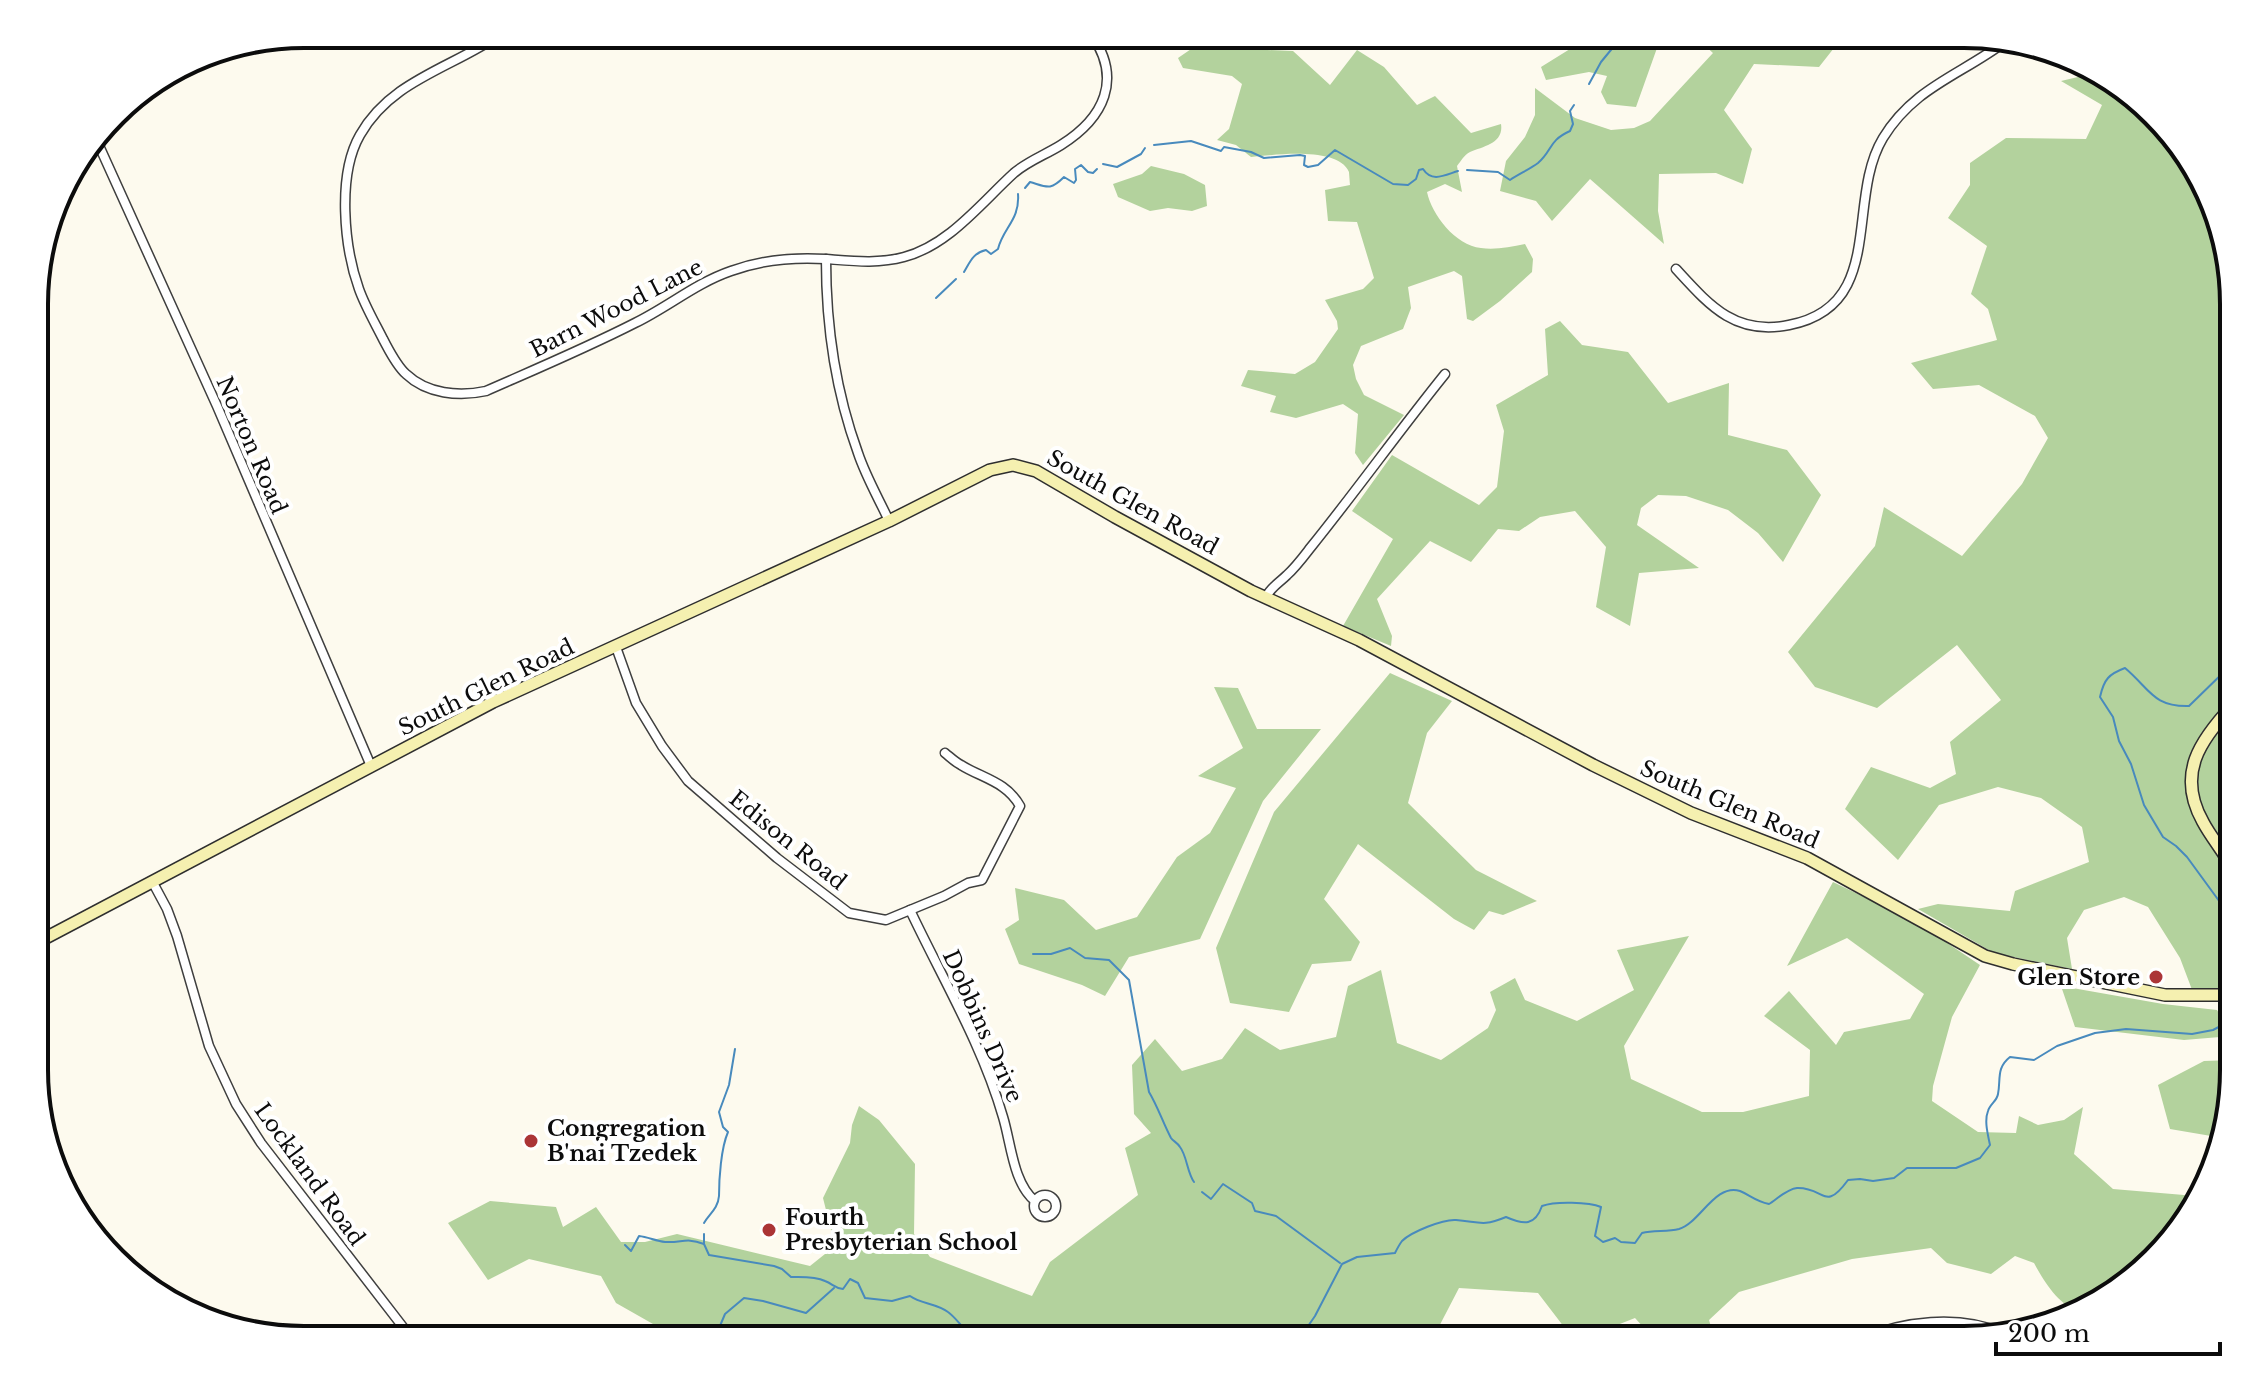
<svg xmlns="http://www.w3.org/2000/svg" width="2268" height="1374" font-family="'Libre Baskerville',serif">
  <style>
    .forest { fill: #b3d29d }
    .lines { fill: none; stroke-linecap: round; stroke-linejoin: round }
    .stream { stroke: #488abd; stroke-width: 2 }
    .street-casing { stroke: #3f3f3f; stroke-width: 11 }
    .secondary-casing { stroke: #2e2e2e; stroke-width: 14 }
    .street { stroke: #fff; stroke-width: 8 }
    .secondary { stroke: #f5f0b0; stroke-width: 11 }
    .poi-dot { fill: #ab3537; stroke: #fff; stroke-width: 3 }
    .labels { text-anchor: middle; stroke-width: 8; stroke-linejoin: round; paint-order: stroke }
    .street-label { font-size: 22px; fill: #0c0c0c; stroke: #fff }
    .poi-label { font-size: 22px; font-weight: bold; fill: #0c0c0c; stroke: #fff; text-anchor: start }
    .rim { fill: none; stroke: #0c0c0c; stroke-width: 4 }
  </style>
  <rect width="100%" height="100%" fill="#fdfaee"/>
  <g class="forest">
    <path d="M 1213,34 L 1254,34 L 1267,50 L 1293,51 L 1330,85 L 1357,50 L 1384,67 L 1417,105 L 1435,96 L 1471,133 L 1501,124 C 1504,143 1484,146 1470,152 C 1464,155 1461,161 1457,166 L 1462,192 L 1445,184 L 1427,192 C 1432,215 1455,245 1481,248 C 1495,250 1510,247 1525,244 L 1533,259 L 1532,272 L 1500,301 L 1473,321 L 1467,319 L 1462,276 L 1454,271 L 1408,287 L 1411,308 L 1403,329 L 1361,346 L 1353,365 L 1356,379 L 1364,395 L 1404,415 L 1363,465 L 1355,453 L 1358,414 L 1343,404 L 1296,418 L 1270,412 L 1276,396 L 1241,386 L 1248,370 L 1295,374 L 1315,362 L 1338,329 L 1337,321 L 1325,300 L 1363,289 L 1374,278 L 1357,222 L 1328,221 L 1325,190 L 1350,185 C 1350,184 1349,173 1349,172 C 1338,146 1273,155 1251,157 L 1236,145 L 1217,140 L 1229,129 L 1242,84 L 1232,76 L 1183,68 L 1178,58 Z"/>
    <path d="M 1578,34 L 1662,34 L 1636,107 L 1607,104 L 1601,92 L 1607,76 L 1589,72 L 1546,80 L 1541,67 L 1578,44 Z"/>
    <path d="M 1692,34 L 1845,34 L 1819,67 L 1754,64 L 1724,110 L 1752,149 L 1743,184 L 1716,173 L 1659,174 L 1658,211 L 1664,244 L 1590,179 L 1552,221 L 1536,201 L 1500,191 L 1506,161 L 1525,137 L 1535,115 L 1535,88 L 1575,118 L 1611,130 L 1634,128 L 1650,121 L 1713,53 Z"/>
    <path d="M 2099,72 L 2114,79 L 2157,126 L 2159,141 L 2180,150 L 2198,168 L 2233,286 L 2233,1008 L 2226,996 L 2194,995 L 2180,958 L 2148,907 L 2124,897 L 2084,910 L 2067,938 L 2072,969 L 1994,953 L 1918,909 L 1938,904 L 2010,911 L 2015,891 L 2089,862 L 2082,827 L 2041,798 L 1998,787 L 1939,805 L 1898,860 L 1845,809 L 1871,767 L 1930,788 L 1956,774 L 1950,742 L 2001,700 L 1957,645 L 1877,708 L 1815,687 L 1788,652 L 1875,546 L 1884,507 L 1962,556 L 2022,484 L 2048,438 L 2035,416 L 1979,385 L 1933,389 L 1911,363 L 1997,340 L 1988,309 L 1971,294 L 1987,246 L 1948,218 L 1970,185 L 1970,163 L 2006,138 L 2086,139 L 2102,105 L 2061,81 Z"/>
    <path d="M 1151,166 L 1184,174 L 1205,185 L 1207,206 L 1192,211 L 1168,208 L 1150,211 L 1118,197 L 1113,184 L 1142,174 Z"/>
    <path d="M 1560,321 L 1582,345 L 1628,352 L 1668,403 L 1729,383 L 1728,435 L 1787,450 L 1821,495 L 1783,562 L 1758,533 L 1728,510 L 1686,496 L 1658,495 L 1641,508 L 1637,525 L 1699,568 L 1639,573 L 1630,626 L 1596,607 L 1606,547 L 1575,511 L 1540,517 L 1519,531 L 1498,529 L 1471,562 L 1430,541 L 1377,599 L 1392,636 L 1391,646 L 1343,626 L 1393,539 L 1352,511 L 1392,455 L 1479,505 L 1497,487 L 1504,431 L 1496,405 L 1548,375 L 1545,329 Z"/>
    <path d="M 1390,673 L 1452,701 L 1427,733 L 1408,803 L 1476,870 L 1537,901 L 1503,915 L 1489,911 L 1474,930 L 1454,919 L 1358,844 L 1324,899 L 1360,942 L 1351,961 L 1312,964 L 1289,1012 L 1230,1003 L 1216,948 L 1274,812 Z"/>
    <path d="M 1214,687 L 1238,688 L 1257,729 L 1321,729 L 1263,801 L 1200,939 L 1129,957 L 1105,996 L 1082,985 L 1019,964 L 1005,929 L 1019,920 L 1015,888 L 1064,900 L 1096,930 L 1137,917 L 1177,857 L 1210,833 L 1236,788 L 1198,776 L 1243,748 Z"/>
    <path d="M 1833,882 L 1916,922 L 1980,965 L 1952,1017 L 1933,1086 L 1932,1101 L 1978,1132 L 2016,1133 L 2019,1116 L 2038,1125 L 2064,1120 L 2083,1107 L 2074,1154 L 2113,1189 L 2184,1195 L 2197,1194 L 2189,1220 L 2099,1304 C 2093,1306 2085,1309 2079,1309 C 2060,1309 2042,1278 2034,1263 L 2015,1256 L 1991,1274 L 1947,1263 L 1931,1248 L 1852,1259 L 1739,1292 L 1709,1320 L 1715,1340 L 1655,1340 L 1635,1318 L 1579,1340 L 1574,1340 L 1538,1293 L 1459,1288 L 1432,1340 L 1033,1340 L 1031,1331 L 984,1340 L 664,1340 L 653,1324 L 616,1303 L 601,1276 L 529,1259 L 488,1280 L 448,1223 L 490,1201 L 556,1207 L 563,1227 L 596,1207 L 621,1242 L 645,1242 L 677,1234 L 810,1266 L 835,1246 L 823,1198 L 850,1143 L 852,1125 L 859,1106 L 879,1120 L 915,1164 L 914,1234 L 930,1257 L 1032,1296 L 1050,1262 L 1138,1195 L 1125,1148 L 1151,1133 L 1134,1114 L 1132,1065 L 1155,1039 L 1182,1071 L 1222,1059 L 1245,1028 L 1280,1050 L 1336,1037 L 1348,986 L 1381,970 L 1397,1043 L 1441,1060 L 1488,1028 L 1496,1010 L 1490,992 L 1515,978 L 1525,1000 L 1577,1021 L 1634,990 L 1617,950 L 1689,936 L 1624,1046 L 1631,1079 L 1702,1112 L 1743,1112 L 1809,1096 L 1810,1050 L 1764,1016 L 1789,991 L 1836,1045 L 1844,1032 L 1910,1019 L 1924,994 L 1847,938 L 1787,966 Z"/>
    <path d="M 2061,986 L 2163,1004 L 2217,1010 L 2232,1036 L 2184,1040 L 2075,1027 Z"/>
    <path d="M 2233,1060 L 2233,1088 L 2217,1137 L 2170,1129 L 2158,1085 L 2204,1061 Z"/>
  </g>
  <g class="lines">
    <g class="stream">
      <path d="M 1589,84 L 1601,62 L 1615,45 L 1614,40 L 1609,34"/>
      <path d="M 1154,145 L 1191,141 L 1221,151 L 1224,147 L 1251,152 L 1264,158 L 1300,155 L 1305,156 L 1304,165 L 1308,167 L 1318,165 L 1335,150 L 1393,184 L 1408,185 L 1416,179 L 1419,170 L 1423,169 C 1432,183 1445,175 1458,171"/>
      <path d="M 1103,164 L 1117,167 L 1141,154 L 1145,148"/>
      <path d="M 1467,170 L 1498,172 L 1510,180 C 1519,174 1530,169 1538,163 C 1553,150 1548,141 1570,131 L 1573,124 L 1570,111 L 1574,105"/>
      <path d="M 1025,188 L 1030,182 C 1047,187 1050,191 1064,177 L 1074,183 L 1076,180 L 1075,169 L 1081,165 L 1088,172 L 1093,173 L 1097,169"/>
      <path d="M 964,272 C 970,262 973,253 986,250 L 991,254 L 998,249 C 1003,228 1020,220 1018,194"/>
      <path d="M 936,298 L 956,279"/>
      <path d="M 2233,665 L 2228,668 L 2189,706 C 2153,707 2150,689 2125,668 C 2109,674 2104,679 2100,697 L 2113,717 L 2119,741 L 2131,764 L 2144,805 L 2163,837 L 2176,846 L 2187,857 L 2233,920"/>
      <path d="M 1033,954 L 1051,954 L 1070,948 L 1085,958 L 1109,960 L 1129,980 L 1149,1092 C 1158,1107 1163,1123 1171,1138 C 1173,1141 1178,1143 1180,1147 C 1187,1156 1187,1172 1194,1182"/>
      <path d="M 1202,1192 L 1211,1199 L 1223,1184 L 1252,1203 L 1255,1211 L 1276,1216 L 1340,1263"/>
      <path d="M 704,1223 C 709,1214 718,1209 719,1196 C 719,1179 721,1148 728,1132 L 723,1127 L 719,1112 L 729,1085 L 735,1049"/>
      <path d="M 704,1244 L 704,1234"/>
      <path d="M 625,1245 L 631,1251 L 639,1236 C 648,1237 656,1241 665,1242 C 683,1243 685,1237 704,1244 L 709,1255 L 774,1266 L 782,1269 L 791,1277 C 801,1277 815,1276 825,1281 C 833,1284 834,1288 843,1289 L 850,1279 L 858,1283 L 865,1298 L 892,1301 L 910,1296 C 921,1304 936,1303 948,1312 C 955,1317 961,1326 968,1332 C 981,1332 994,1335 1007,1335 C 1018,1334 1028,1330 1039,1332 L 1044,1337 L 1053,1340"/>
      <path d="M 714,1340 L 725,1314 L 744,1298 L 763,1301 L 806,1313 L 834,1288"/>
      <path d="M 1290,1340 L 1306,1329 L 1315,1316 L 1342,1264 L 1357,1257 L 1395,1253 C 1397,1249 1399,1245 1402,1241 C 1411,1232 1443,1219 1456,1220 C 1480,1222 1482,1227 1506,1217 C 1524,1225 1535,1226 1542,1206 C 1555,1201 1589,1202 1601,1207 L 1595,1236 L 1603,1242 L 1615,1238 L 1621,1242 L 1635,1243 L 1642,1233 C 1654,1230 1667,1232 1679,1229 C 1700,1223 1715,1183 1740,1191 C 1750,1195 1755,1201 1769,1204 C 1777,1199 1787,1189 1797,1188 C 1825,1187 1824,1213 1848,1180 L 1860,1179 L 1873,1181 L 1894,1178 L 1907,1168 L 1956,1168 L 1980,1158 L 1990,1145 C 1988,1135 1984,1121 1988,1111 C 1990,1104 1997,1101 1998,1094 C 2001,1079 1996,1068 2010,1057 L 2034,1060 L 2057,1046 L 2095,1033 L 2126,1029 L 2192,1034 L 2213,1030 L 2232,1020"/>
    </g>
    <defs>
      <g id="street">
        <path d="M 501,34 C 452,68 391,80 360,135 C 337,175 344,247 359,289 C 365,306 375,323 383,339 C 389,350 396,365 406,374 C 427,394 459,397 486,391 C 536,369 586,348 635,323 C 668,307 696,283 731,271 C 761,260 794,257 826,259 C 853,261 878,264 904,257 C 949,245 981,203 1014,173 C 1028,161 1045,155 1061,145 C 1104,118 1123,79 1091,34"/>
        <path d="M 96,139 L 217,406 L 371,766"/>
        <path d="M 826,259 C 826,326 835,390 858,453 C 866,477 879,499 889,521"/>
        <path d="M 1676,269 C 1709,305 1735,336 1789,325 C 1887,306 1845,201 1883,138 C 1914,87 1961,75 2006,41"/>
        <path d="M 1266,597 C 1271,587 1279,583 1287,575 C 1296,567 1304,556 1311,547 C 1357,490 1399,431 1445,374"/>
        <path d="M 616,647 L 636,703 L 662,746 L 688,781 L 777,858 L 849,913 L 886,920 L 944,896 L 968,883 L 982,880 L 1020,806 C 1007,782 982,778 961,765 C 955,762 950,757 945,753"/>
        <path d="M 152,881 L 167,909 L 177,936 L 209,1046 L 236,1104 L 261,1143 L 413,1340"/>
        <path d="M 910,910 C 942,978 982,1044 1003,1117 C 1011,1143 1013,1183 1035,1201"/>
        <circle cx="1045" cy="1206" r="11"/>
        <path d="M 1861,1339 C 1902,1321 1959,1314 2002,1333"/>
        <path d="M 1492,1340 L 1497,1334 L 1503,1333 L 1512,1340"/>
      </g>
      <g id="secondary">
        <path d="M 2233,705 C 2200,740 2176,774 2203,822 C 2212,839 2225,853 2233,870"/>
        <path d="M 36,943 L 493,702 L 889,521 L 990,470 L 1013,465 L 1036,471 L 1115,517 L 1251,591 L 1359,640 L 1593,765 L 1691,813 L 1807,858 L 1985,956 L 2013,964 L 2165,995 L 2227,995"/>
        <path d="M 2227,995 L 2233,1011"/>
      </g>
    </defs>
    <use href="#street" class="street-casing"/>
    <use href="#secondary" class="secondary-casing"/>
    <use href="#street" class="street"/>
    <use href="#secondary" class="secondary"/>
  </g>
  <g class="poi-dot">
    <circle cx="2156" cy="977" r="8"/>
    <circle cx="531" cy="1141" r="8"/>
    <circle cx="769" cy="1230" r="8"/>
  </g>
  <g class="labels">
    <g class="street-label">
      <text transform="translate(616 308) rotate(-27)" y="8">Barn Wood Lane</text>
      <text transform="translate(252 445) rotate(67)" y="8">Norton Road</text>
      <text transform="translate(1133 502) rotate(29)" y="8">South Glen Road</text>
      <text transform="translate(486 687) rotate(-26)" y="8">South Glen Road</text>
      <text transform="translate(1730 804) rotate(23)" y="8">South Glen Road</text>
      <text transform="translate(788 840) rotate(39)" y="8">Edison Road</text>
      <text transform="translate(983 1026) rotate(66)" y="8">Dobbins Drive</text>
      <text transform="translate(310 1174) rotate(54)" y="8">Lockland Road</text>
    </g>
    <g class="poi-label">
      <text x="2140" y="985" text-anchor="end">Glen Store</text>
      <text x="547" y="1136">Congregation<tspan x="547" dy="25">B'nai Tzedek</tspan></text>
      <text x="785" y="1225">Fourth<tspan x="785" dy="25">Presbyterian School</tspan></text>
    </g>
  </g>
  <path d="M0 0H2268V1374H0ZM304 48H1964A256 256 0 0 1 2220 304V1070A256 256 0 0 1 1964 1326H304A256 256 0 0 1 48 1070V304A256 256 0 0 1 304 48Z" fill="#fff" fill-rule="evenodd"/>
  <path class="rim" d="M304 48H1964A256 256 0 0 1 2220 304V1070A256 256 0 0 1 1964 1326H304A256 256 0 0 1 48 1070V304A256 256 0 0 1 304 48Z"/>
  <path d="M1996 1342v12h224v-12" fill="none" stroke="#0c0c0c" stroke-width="4"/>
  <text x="2008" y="1342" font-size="24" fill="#0c0c0c" stroke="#ffffff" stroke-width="6" paint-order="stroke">200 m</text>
</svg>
